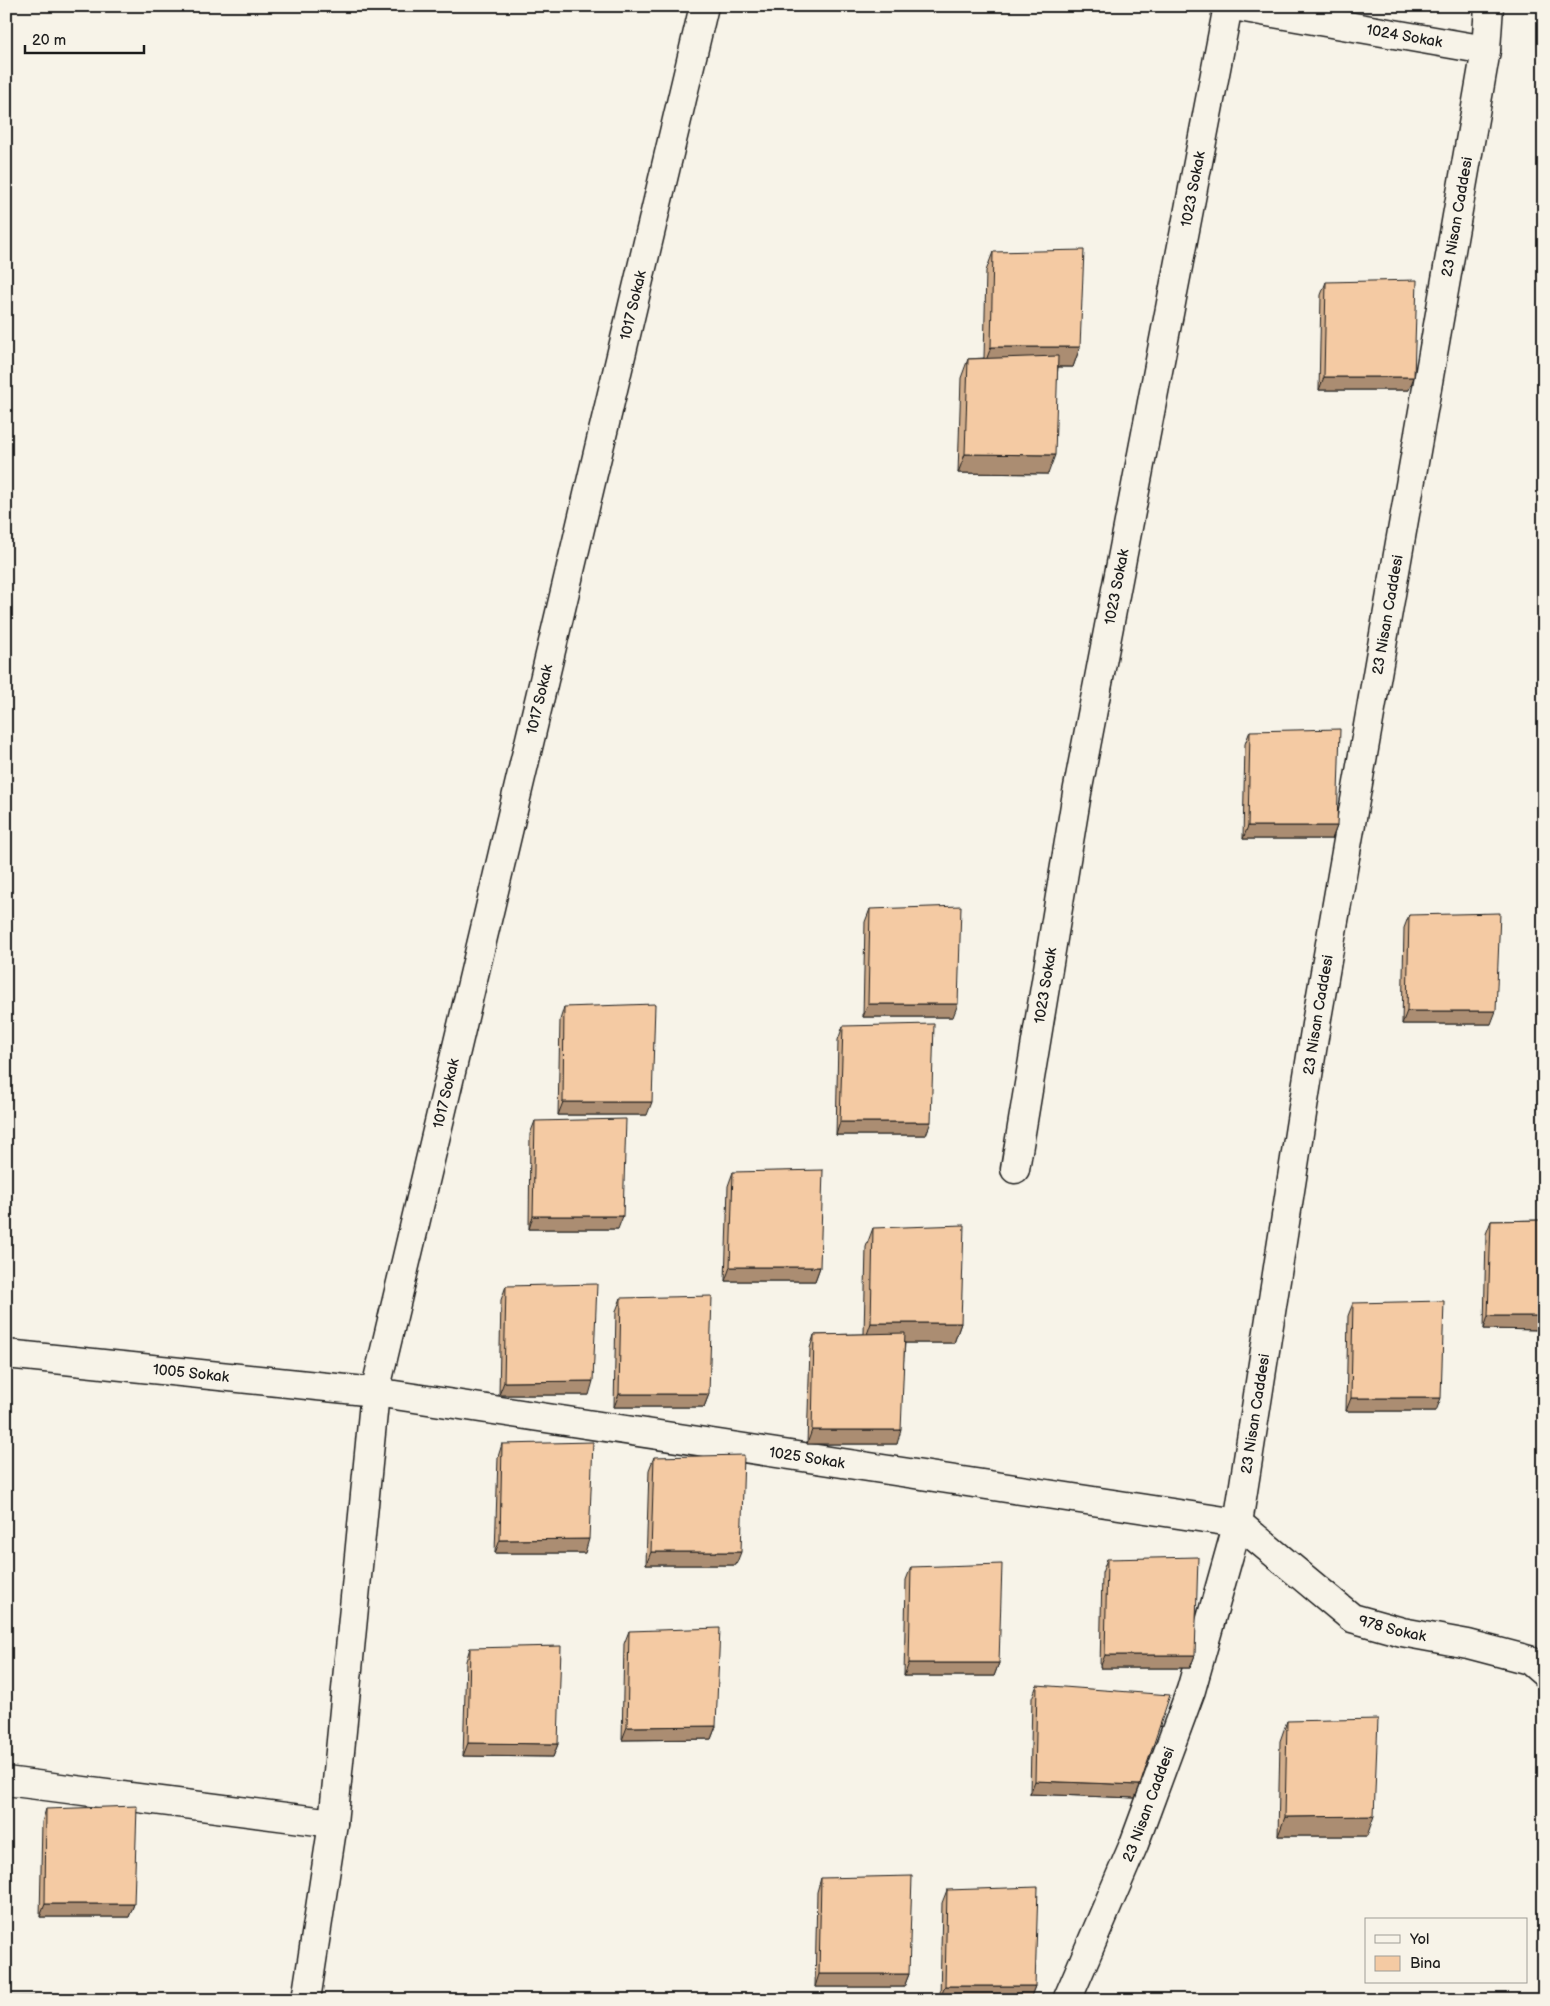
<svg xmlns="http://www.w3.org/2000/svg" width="1550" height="2006" font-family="'Balsamiq Sans',sans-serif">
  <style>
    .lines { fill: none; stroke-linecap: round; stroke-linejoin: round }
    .minor-casing { stroke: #1c1c1c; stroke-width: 31 }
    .minor { stroke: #f7f3e8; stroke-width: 28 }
    .wall { fill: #d2ae8c; stroke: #1c1c1c }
    .shaded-wall { fill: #ab8d72; stroke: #1c1c1c }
    .building { fill: #f4caa3; stroke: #1c1c1c }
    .labels { text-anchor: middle; stroke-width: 4; stroke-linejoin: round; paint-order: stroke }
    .street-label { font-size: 15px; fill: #1c1c1c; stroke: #f7f3e8 }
  </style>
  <rect width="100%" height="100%" fill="#f7f3e8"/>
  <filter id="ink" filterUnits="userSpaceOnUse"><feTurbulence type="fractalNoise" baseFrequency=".02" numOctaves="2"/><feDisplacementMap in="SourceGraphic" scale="10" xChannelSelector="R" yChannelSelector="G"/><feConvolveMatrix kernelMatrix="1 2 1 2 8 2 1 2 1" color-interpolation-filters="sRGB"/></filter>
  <g filter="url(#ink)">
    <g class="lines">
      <defs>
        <g id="minor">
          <path id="s1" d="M 1233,6 L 1486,50"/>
          <path id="s2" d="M 1015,1169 L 1077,793 L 1228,6"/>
          <path id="s3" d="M 6,1354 L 375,1392 L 1238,1523 L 1352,1618 L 1402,1632 L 1468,1644 L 1529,1660 L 1544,1673"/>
          <path d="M 6,1781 L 333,1823"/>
          <path id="s4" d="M 306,2000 L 333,1823 L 375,1392 L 704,6"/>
          <path id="s5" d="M 1067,2000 L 1134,1844 L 1191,1690 L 1238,1523 L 1317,1018 L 1486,50 L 1489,6"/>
        </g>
      </defs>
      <use href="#minor" class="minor-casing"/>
      <use href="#minor" class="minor"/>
    </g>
    <g class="wall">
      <path d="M 993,252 L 1080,347 L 1073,367 L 1058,367 L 1048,474 L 958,473 L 961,378 L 968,359 L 984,358 L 986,271 Z"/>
      <path d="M 1326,282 L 1409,390 L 1319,390 L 1321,295 Z"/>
      <path d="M 1250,731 L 1337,826 L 1332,839 L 1243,839 L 1245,744 Z"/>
      <path d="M 870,909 L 953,1017 L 863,1017 L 865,922 Z"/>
      <path d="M 1409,915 L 1491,1024 L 1402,1024 L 1404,928 Z"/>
      <path d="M 564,1007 L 647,1115 L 558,1115 L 560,1020 Z"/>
      <path d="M 843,1026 L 926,1135 L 836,1135 L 838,1040 Z"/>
      <path d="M 535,1121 L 618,1229 L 529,1229 L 530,1134 Z"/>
      <path d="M 733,1172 L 820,1267 L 815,1281 L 725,1281 L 728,1186 Z"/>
      <path d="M 1544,1220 L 1544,1330 L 1484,1329 L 1486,1234 L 1491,1221 Z"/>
      <path d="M 873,1228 L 961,1323 L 954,1343 L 905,1343 L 897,1444 L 807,1444 L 810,1348 L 814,1335 L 864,1334 L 866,1247 Z"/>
      <path d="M 506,1286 L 589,1395 L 499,1395 L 501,1300 Z"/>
      <path d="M 621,1298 L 709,1394 L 704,1407 L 614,1407 L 616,1311 Z"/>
      <path d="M 1353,1303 L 1436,1411 L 1346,1411 L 1348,1316 Z"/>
      <path d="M 502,1444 L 585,1553 L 495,1553 L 498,1457 Z"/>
      <path d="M 654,1457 L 736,1565 L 646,1565 L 649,1470 Z"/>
      <path d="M 1107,1559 L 1195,1655 L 1190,1668 L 1100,1668 L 1102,1573 Z"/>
      <path d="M 911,1567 L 999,1663 L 994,1676 L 904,1676 L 906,1580 Z"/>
      <path d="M 629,1631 L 716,1726 L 711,1739 L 622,1740 L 624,1644 Z"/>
      <path d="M 470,1648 L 558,1744 L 553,1757 L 463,1756 L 466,1661 Z"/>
      <path d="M 1037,1685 L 1135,1798 L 1030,1794 L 1032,1698 Z"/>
      <path d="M 1287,1721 L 1367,1836 L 1278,1836 L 1280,1741 Z"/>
      <path d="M 46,1809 L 134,1904 L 129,1917 L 40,1917 L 42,1822 Z"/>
      <path d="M 821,1878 L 909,1974 L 904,1987 L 815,1987 L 817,1892 Z"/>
      <path d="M 947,1890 L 1035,1986 L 1030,1999 L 940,1999 L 942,1903 Z"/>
    </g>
    <g class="shaded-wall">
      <path d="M 991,347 L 1080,347 L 1073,367 L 984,366 Z"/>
      <path d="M 1324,377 L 1414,377 L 1409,390 L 1319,390 Z"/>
      <path d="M 965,454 L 1055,455 L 1048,474 L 958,473 Z"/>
      <path d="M 1248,826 L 1337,826 L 1332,839 L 1243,839 Z"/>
      <path d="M 868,1004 L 958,1004 L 953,1017 L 863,1017 Z"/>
      <path d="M 1407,1011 L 1496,1011 L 1491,1024 L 1402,1024 Z"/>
      <path d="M 563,1102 L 652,1102 L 647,1115 L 558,1115 Z"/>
      <path d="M 840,1122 L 931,1122 L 926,1135 L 836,1135 Z"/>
      <path d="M 533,1216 L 623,1216 L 618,1229 L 529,1229 Z"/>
      <path d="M 730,1267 L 820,1267 L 815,1281 L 725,1281 Z"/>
      <path d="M 1488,1316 L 1544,1316 L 1544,1330 L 1484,1329 Z"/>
      <path d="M 871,1323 L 961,1323 L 954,1343 L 864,1343 Z"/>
      <path d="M 593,1381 L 589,1395 L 499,1395 L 504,1382 Z"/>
      <path d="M 619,1394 L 709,1394 L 704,1407 L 614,1407 Z"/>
      <path d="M 1351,1398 L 1441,1398 L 1436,1411 L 1346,1411 Z"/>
      <path d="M 812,1430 L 901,1430 L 897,1444 L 807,1444 Z"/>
      <path d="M 589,1539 L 585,1553 L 495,1553 L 500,1540 Z"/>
      <path d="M 651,1552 L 741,1552 L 736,1565 L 646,1565 Z"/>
      <path d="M 1105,1655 L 1195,1655 L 1190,1668 L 1100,1668 Z"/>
      <path d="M 909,1663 L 999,1663 L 994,1676 L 904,1676 Z"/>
      <path d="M 716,1726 L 711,1739 L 622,1740 L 627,1727 Z"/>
      <path d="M 468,1743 L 558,1744 L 553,1757 L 463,1756 Z"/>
      <path d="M 1035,1781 L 1140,1785 L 1135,1798 L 1030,1794 Z"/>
      <path d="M 1374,1816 L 1367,1836 L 1278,1836 L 1285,1817 Z"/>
      <path d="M 45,1904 L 134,1904 L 129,1917 L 40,1917 Z"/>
      <path d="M 819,1974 L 909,1974 L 904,1987 L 815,1987 Z"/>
      <path d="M 945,1986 L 1035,1986 L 1030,1999 L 940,1999 Z"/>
    </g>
    <g class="building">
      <path d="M 1084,250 L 1080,347 L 991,347 L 993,252 Z"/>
      <path d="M 1417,280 L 1414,377 L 1324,377 L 1326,282 Z"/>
      <path d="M 1058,356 L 1055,455 L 965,454 L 968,359 Z"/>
      <path d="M 1340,729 L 1337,826 L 1248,826 L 1250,731 Z"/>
      <path d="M 961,906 L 958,1004 L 868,1004 L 870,909 Z"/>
      <path d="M 1500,913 L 1496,1011 L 1407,1011 L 1409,915 Z"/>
      <path d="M 655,1004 L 652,1102 L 563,1102 L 564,1007 Z"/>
      <path d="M 934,1024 L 931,1122 L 840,1122 L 843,1026 Z"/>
      <path d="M 626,1119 L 623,1216 L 533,1216 L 535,1121 Z"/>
      <path d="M 823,1170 L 820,1267 L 730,1267 L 733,1172 Z"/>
      <path d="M 1544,1220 L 1544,1316 L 1488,1316 L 1491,1221 Z"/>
      <path d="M 964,1225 L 961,1323 L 871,1323 L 873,1228 Z"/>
      <path d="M 597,1284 L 593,1381 L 504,1382 L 506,1286 Z"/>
      <path d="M 712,1296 L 709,1394 L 619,1394 L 621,1298 Z"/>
      <path d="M 1444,1301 L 1441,1398 L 1351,1398 L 1353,1303 Z"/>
      <path d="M 905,1333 L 901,1430 L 812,1430 L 814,1335 Z"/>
      <path d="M 593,1442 L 589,1539 L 500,1540 L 502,1444 Z"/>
      <path d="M 744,1455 L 741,1552 L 651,1552 L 654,1457 Z"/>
      <path d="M 1198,1557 L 1195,1655 L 1105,1655 L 1107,1559 Z"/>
      <path d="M 1002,1564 L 999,1663 L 909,1663 L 911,1567 Z"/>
      <path d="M 720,1628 L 716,1726 L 627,1727 L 629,1631 Z"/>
      <path d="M 561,1646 L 558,1744 L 468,1743 L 470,1648 Z"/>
      <path d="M 1037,1685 L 1170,1695 L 1140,1785 L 1035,1781 Z"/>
      <path d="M 1378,1719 L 1374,1816 L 1285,1817 L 1287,1721 Z"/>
      <path d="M 137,1806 L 134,1904 L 45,1904 L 46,1809 Z"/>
      <path d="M 912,1876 L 909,1974 L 819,1974 L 821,1878 Z"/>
      <path d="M 1038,1887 L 1035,1986 L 945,1986 L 947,1890 Z"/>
      <path d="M 100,1995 L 100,2000 L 9,2000 L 9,1997 Z"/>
    </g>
  </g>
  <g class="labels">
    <g class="street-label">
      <text dy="5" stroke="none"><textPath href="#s1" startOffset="174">1024 Sokak</textPath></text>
      <text dy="5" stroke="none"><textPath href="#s2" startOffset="996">1023 Sokak</textPath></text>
      <text dy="5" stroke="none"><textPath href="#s5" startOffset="1832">23 Nisan Caddesi</textPath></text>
      <text dy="5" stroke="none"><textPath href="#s4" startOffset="1729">1017 Sokak</textPath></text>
      <text dy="5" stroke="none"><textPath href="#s2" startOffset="591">1023 Sokak</textPath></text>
      <text dy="5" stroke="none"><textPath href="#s5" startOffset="1428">23 Nisan Caddesi</textPath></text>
      <text dy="5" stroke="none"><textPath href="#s4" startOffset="1324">1017 Sokak</textPath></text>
      <text dy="5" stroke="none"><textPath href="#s2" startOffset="186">1023 Sokak</textPath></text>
      <text dy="5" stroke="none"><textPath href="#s5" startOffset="1022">23 Nisan Caddesi</textPath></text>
      <text dy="5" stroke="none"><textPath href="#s4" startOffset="919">1017 Sokak</textPath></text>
      <text dy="5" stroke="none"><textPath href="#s3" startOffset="186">1005 Sokak</textPath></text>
      <text dy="5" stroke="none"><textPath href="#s5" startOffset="618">23 Nisan Caddesi</textPath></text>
      <text dy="5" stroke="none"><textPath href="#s3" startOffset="808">1025 Sokak</textPath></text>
      <text dy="5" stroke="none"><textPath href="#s3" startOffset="1434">978 Sokak</textPath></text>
      <text dy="5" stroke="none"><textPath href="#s5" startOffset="212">23 Nisan Caddesi</textPath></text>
    </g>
  </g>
  <rect width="1550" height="2006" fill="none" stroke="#f7f3e8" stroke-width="25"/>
  <rect x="12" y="12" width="1525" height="1981" fill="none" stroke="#1c1c1c" stroke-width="2" filter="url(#ink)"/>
  <rect x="1365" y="1918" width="162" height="65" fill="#f7f3e8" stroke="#9f9d96"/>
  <rect x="1375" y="1935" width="25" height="8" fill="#f7f3e8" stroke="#9f9d96"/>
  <text x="1410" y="1944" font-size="15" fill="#1c1c1c">Yol</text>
  <rect x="1375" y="1956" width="25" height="15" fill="#f4caa3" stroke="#9f9d96"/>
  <text x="1410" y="1968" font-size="15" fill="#1c1c1c">Bina</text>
  <path d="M25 45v8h119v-8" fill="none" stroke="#1c1c1c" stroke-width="2.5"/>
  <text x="32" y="45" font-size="15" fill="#1c1c1c" stroke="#f7f3e8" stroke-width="4" paint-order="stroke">20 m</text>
</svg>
